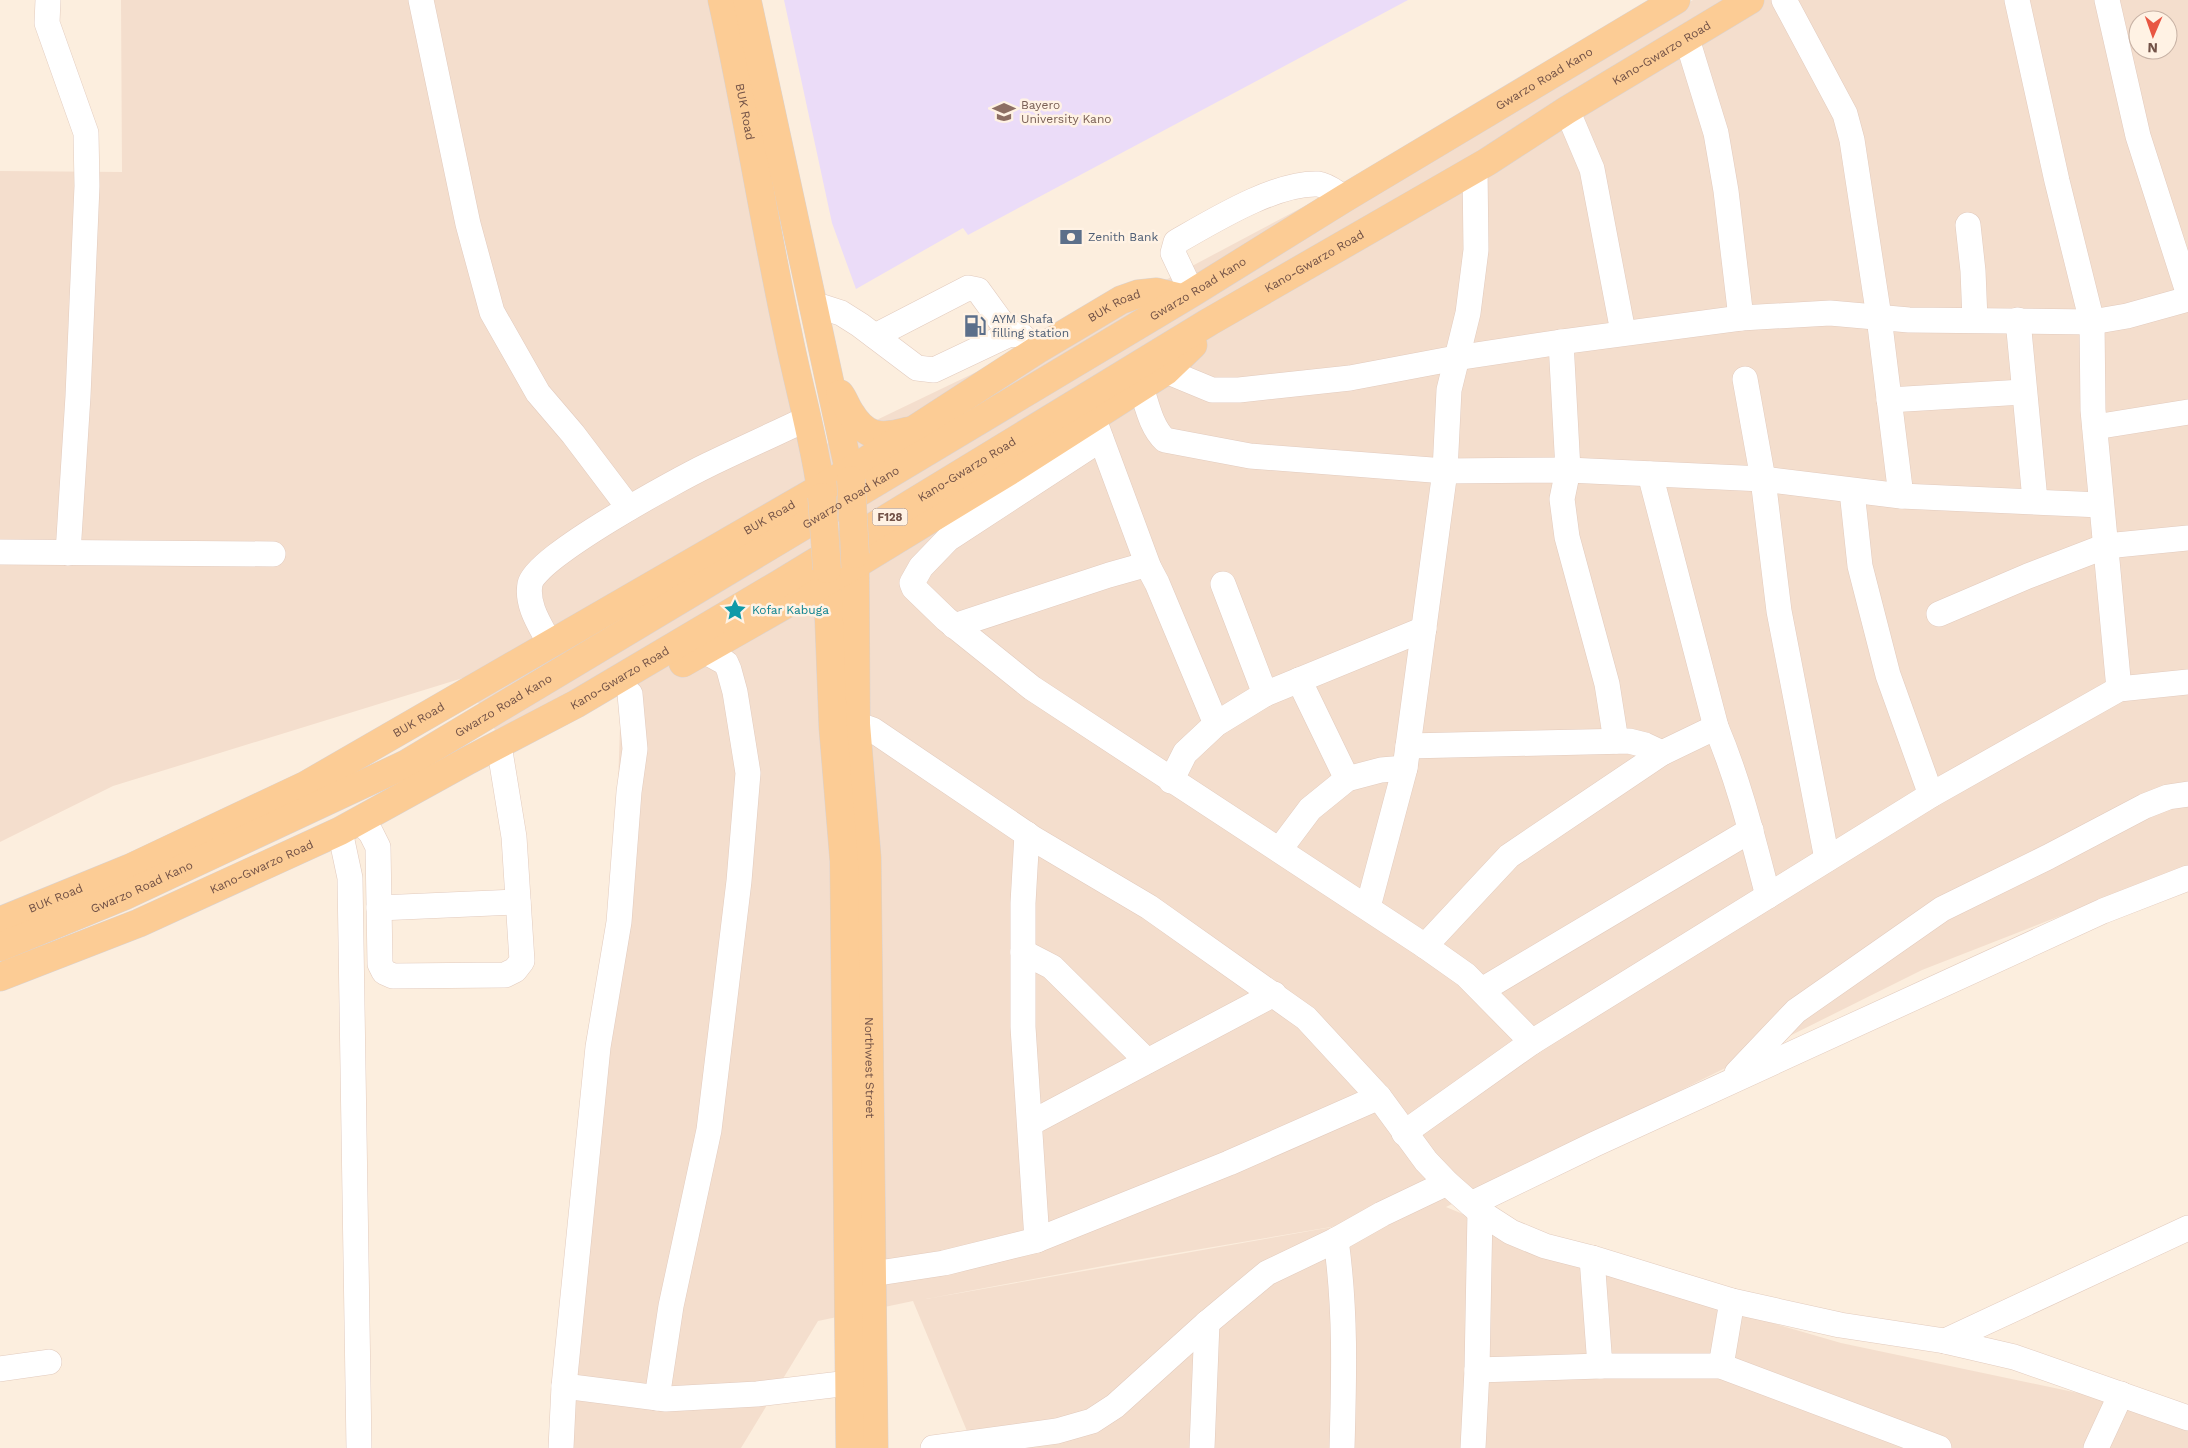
<svg xmlns="http://www.w3.org/2000/svg" width="2188" height="1448" font-family="'Work Sans',sans-serif">
  <style>
    .residential { fill: #f4decd; fill-rule: evenodd }
    .education { fill: #ebdcf8 }
    .lines { fill: none; stroke-linecap: round; stroke-linejoin: round }
    .minor-casing { stroke: #e2cbbe; stroke-width: 26 }
    .major-casing { stroke: #dad2cf; stroke-width: 29 }
    .minor { stroke: #fff; stroke-width: 25 }
    .major { stroke: #fccc95; stroke-width: 28 }
    .major-bridge-casing { stroke: #dad2cf; stroke-width: 29; stroke-linecap: butt }
    .major-bridge { stroke: #fccc95; stroke-width: 28 }
    .labels { text-anchor: middle; stroke-width: 5; stroke-linejoin: round; paint-order: stroke }
    .shield { fill: #fff2e4; stroke: #9c8276; stroke-width: 1 }
    .shield-label { font-size: 11px; font-weight: bold; fill: #725247 }
    .street-label { font-size: 12px; fill: #725247; stroke: #fff2e4 }
    .education-label { font-size: 12px; fill: #785e54; stroke: #fff2e4; text-anchor: start }
    .service-label { font-size: 12px; fill: #4e5e75; stroke: #fff2e4; text-anchor: start }
    .culture-label { font-size: 12px; fill: #0d838f; stroke: #fff2e4; text-anchor: start }
  </style>
  <rect width="100%" height="100%" fill="#fceede"/>
  <path class="residential" d="M 121,0 L 708,0 L 810,452 L 1145,291 L 1693,0 L 2188,0 L 2188,866 L 1922,970 L 1446,1207 L 1617,1278 L 1841,1343 L 2083,1394 L 2188,1430 L 2188,1448 L 974,1448 L 913,1301 L 818,1321 L 741,1448 L 561,1448 L 612,956 L 622,671 L 495,730 L 463,678 L 113,786 L 0,842 L 0,171 L 122,172 ZM 2138,20 L 2168,20 L 2168,50 L 2138,50 ZM 1361,1222 L 926,1299 L 1130,1261 Z"/>
  <path class="education" d="M 784,0 L 1408,0 L 968,235 L 963,228 L 856,289 L 832,223 Z"/>
  <g class="lines">
    <defs>
      <g id="minor">
        <path d="M 48,0 L 47,23 L 86,133 L 87,186 L 78,396 L 68,553"/>
        <path d="M 421,0 L 468,224 L 492,312 L 538,393 L 573,434 L 629,508"/>
        <path d="M 1784,0 L 1845,114 L 1852,140 L 1879,317 L 1901,496"/>
        <path d="M 2017,0 L 2057,181 L 2092,322 L 2093,410 L 2119,689"/>
        <path d="M 2107,0 L 2138,136 L 2188,292"/>
        <path d="M 1687,39 L 1716,133 L 1726,191 L 1741,318"/>
        <path d="M 1567,110 L 1592,169 L 1623,332"/>
        <path d="M 1968,225 L 1973,271 L 1975,320"/>
        <path d="M 1192,293 L 1173,253 L 1176,242 C 1213,221 1276,182 1318,184 C 1327,185 1338,194 1345,198"/>
        <path d="M 813,304 L 841,313 L 860,325 L 917,368 L 934,370 L 1010,334 L 1021,335 L 1037,350"/>
        <path d="M 2018,320 L 2035,500"/>
        <path d="M 875,336 L 968,288 L 978,290 L 1010,334"/>
        <path d="M 1561,342 L 1568,470 L 1562,499 L 1567,537 L 1607,684 L 1616,741"/>
        <path d="M 1166,371 L 1212,390 L 1239,390 L 1350,378 L 1456,358 L 1561,342 L 1741,318 L 1830,313 L 1909,320 L 2092,322 L 2127,316 L 2188,299"/>
        <path d="M 1745,379 L 1763,479 L 1779,611 L 1827,859"/>
        <path d="M 1141,387 C 1147,405 1151,427 1165,440 L 1250,456 L 1445,471 L 1568,470 L 1763,479 L 1901,496 L 2101,505"/>
        <path d="M 1889,400 L 2023,392"/>
        <path d="M 1096,425 L 1149,568 L 1157,583 L 1216,724"/>
        <path d="M 2095,427 L 2188,412"/>
        <path d="M 1101,439 L 948,539 L 921,567 L 912,583 L 914,588 L 946,619 L 1032,688 L 1425,946 L 1466,975 L 1532,1042"/>
        <path d="M 1650,474 L 1716,727 C 1739,781 1753,839 1768,896"/>
        <path d="M 1852,491 L 1860,566 L 1888,675 L 1931,795"/>
        <path d="M 0,552 L 273,554"/>
        <path d="M 1223,584 L 1265,694"/>
        <path d="M 1939,614 L 2028,576 L 2106,546 L 2188,538"/>
        <path d="M 954,626 L 1109,575 L 1141,566 L 1149,568"/>
        <path d="M 550,644 C 541,626 526,606 530,584 C 535,557 679,479 708,465 C 741,449 775,434 808,418"/>
        <path d="M 1299,680 L 1347,779"/>
        <path d="M 856,724 L 873,730 L 1034,839 L 1149,907 L 1306,1018 L 1379,1097 L 1426,1161 L 1447,1183 L 1480,1212 L 1511,1232 L 1545,1246 L 1592,1258 L 1732,1301 L 1840,1325 L 1945,1341 L 2014,1357 L 2188,1418"/>
        <path d="M 1408,746 L 1629,741 L 1645,745 L 1662,753"/>
        <path d="M 1171,781 L 1185,753 L 1216,724 L 1265,694 L 1424,629"/>
        <path d="M 359,820 L 371,833 L 378,847 L 380,964 L 384,972 L 393,976 L 505,975 L 515,970 L 522,961 L 514,837 L 499,745"/>
        <path d="M 340,831 L 350,878 L 359,1448"/>
        <path d="M 1027,834 L 1023,903 L 1023,1027 L 1037,1240"/>
        <path d="M 1280,849 L 1310,809 L 1347,779 L 1381,770 L 1405,768"/>
        <path d="M 1368,907 L 1405,768 L 1408,746 L 1445,471 L 1449,390 L 1468,313 L 1476,250 L 1475,169"/>
        <path d="M 379,908 L 518,902"/>
        <path d="M 1425,946 L 1509,856 L 1662,753 L 1716,727"/>
        <path d="M 1023,952 L 1052,967 L 1147,1061"/>
        <path d="M 1482,990 L 1751,830"/>
        <path d="M 1737,1073 L 1796,1011 L 1942,909 L 2048,857 L 2145,806 L 2168,797 L 2188,794"/>
        <path d="M 1031,1123 L 1274,994"/>
        <path d="M 1404,1133 L 1532,1042 L 1931,795 L 2119,689 L 2188,682"/>
        <path d="M 1471,1204 L 1595,1144 L 2103,911 L 2188,878"/>
        <path d="M 1336,1240 C 1346,1311 1344,1377 1342,1448"/>
        <path d="M 1592,1258 L 1600,1366"/>
        <path d="M 872,1274 L 944,1263 L 1037,1240 L 1229,1163 L 1379,1097"/>
        <path d="M 1945,1341 L 2188,1228"/>
        <path d="M 1721,1366 L 1732,1301"/>
        <path d="M 0,1369 L 49,1362"/>
        <path d="M 1477,1370 L 1600,1366 L 1721,1366 L 1939,1448"/>
        <path d="M 564,1386 L 666,1399 L 757,1394 L 849,1383"/>
        <path d="M 657,1398 L 671,1306 L 709,1130 L 739,881 L 748,773 L 735,692 L 729,670 L 726,663 L 704,651"/>
        <path d="M 561,1448 L 564,1386 L 598,1047 L 619,922 L 629,792 L 635,749 L 630,694"/>
        <path d="M 933,1448 L 1057,1431 L 1092,1421 L 1115,1406 L 1207,1323 L 1267,1273 L 1336,1240 L 1382,1214 L 1447,1183"/>
        <path d="M 1202,1448 L 1207,1323"/>
        <path d="M 1473,1448 L 1477,1370 L 1480,1212"/>
        <path d="M 2096,1448 L 2121,1394"/>
      </g>
      <g id="major">
        <path id="s1" d="M 722,0 C 747,111 764,223 788,334 C 799,389 815,442 822,497"/>
        <path d="M 747,0 L 851,480"/>
        <path d="M 840,394 C 844,399 846,406 850,412 C 865,437 880,439 908,431"/>
        <path id="s2" d="M 855,554 L 856,724 L 867,858 L 874,1448"/>
        <path d="M 827,569 L 833,727 L 844,861 L 850,1448"/>
        <path d="M 683,663 L 855,565 L 1011,470 L 1166,371 L 1193,345"/>
        <path id="s3" d="M 0,921 L 130,868 L 306,785 L 850,471 L 1037,350 L 1121,300 L 1138,294 L 1157,292 L 1182,298"/>
        <path id="s4" d="M 0,947 L 124,896 L 406,764 L 1192,293 L 1345,198 L 1676,0"/>
        <path id="s5" d="M 0,977 L 139,923 L 340,831 L 467,761 L 576,704 L 779,584 L 1209,322 L 1487,162 L 1567,110 L 1750,0"/>
      </g>
    </defs>
    <use href="#minor" class="minor-casing"/>
    <use href="#major" class="major-casing"/>
    <use href="#minor" class="minor"/>
    <use href="#major" class="major"/>
    <defs>
      <g id="major-bridge">
        <path d="M 851,480 L 855,554"/>
        <path d="M 822,497 L 827,569"/>
      </g>
    </defs>
    <use href="#major-bridge" class="major-bridge-casing"/>
    <use href="#major-bridge" class="major-bridge"/>
  </g>
  <defs>
    <symbol id="university-bare" viewBox="-9 -9 18 18"><path d="M0-5L7-2L0 1L-7-2ZM-4 1L0 2.5L4 1V4Q0 6-4 4Z" fill="#8d6e63" stroke="#fff2e4" stroke-width="2.5" paint-order="stroke"/></symbol>
    <symbol id="bank-bare" viewBox="-9 -9 18 18"><path d="M-6-4H6V4H-6ZM0-2.3a2.3 2.3 0 1 0 0 4.6a2.3 2.3 0 1 0 0-4.6Z" fill="#5c6f8a" stroke="#fff2e4" stroke-width="2.5" paint-order="stroke"/></symbol>
    <symbol id="fuel-bare" viewBox="-9 -9 18 18"><path d="M-5.5-6h7V0h2V4h1.3V-2.5L3-4.5l.8-.8L6-3V5H2.5V1h-1V6h-7ZM-4.2-4.7v3.2H.2V-4.7Z" fill="#5c6f8a" stroke="#fff2e4" stroke-width="2.5" paint-order="stroke"/></symbol>
    <symbol id="sight-bare" viewBox="-9 -9 18 18"><path d="M0-6L1.8-2.2L6-1.7L2.9 1.2L3.7 5.4L0 3.3L-3.7 5.4L-2.9 1.2L-6-1.7L-1.8-2.2Z" fill="#0f9aa8" stroke="#fff2e4" stroke-width="2.5" paint-order="stroke"/></symbol>
  </defs>
  <g fill-rule="evenodd">
    <use href="#university-bare" x="988" y="96" width="32" height="32"/>
    <use href="#bank-bare" x="1055" y="221" width="32" height="32"/>
    <use href="#fuel-bare" x="959" y="310" width="32" height="32"/>
    <use href="#sight-bare" x="719" y="594" width="32" height="32"/>
  </g>
  <g class="labels">
    <rect class="shield" x="872.5" y="508.5" width="35" height="17" rx="4"/>
    <g class="shield-label">
      <text x="890" y="521">F128</text>
    </g>
    <g class="street-label">
      <text dy="4" stroke="none"><textPath href="#s5" startOffset="1904">Kano-Gwarzo Road</textPath></text>
      <text dy="4" stroke="none"><textPath href="#s4" startOffset="1774">Gwarzo Road Kano</textPath></text>
      <text dy="4" stroke="none"><textPath href="#s1" startOffset="114">BUK Road</textPath></text>
      <text dy="4" stroke="none"><textPath href="#s5" startOffset="1499">Kano-Gwarzo Road</textPath></text>
      <text dy="4" stroke="none"><textPath href="#s4" startOffset="1369">Gwarzo Road Kano</textPath></text>
      <text dy="4" stroke="none"><textPath href="#s3" startOffset="1275">BUK Road</textPath></text>
      <text dy="4" stroke="none"><textPath href="#s5" startOffset="1094">Kano-Gwarzo Road</textPath></text>
      <text dy="4" stroke="none"><textPath href="#s4" startOffset="964">Gwarzo Road Kano</textPath></text>
      <text dy="4" stroke="none"><textPath href="#s3" startOffset="870">BUK Road</textPath></text>
      <text dy="4" stroke="none"><textPath href="#s5" startOffset="689">Kano-Gwarzo Road</textPath></text>
      <text dy="4" stroke="none"><textPath href="#s4" startOffset="559">Gwarzo Road Kano</textPath></text>
      <text dy="4" stroke="none"><textPath href="#s3" startOffset="465">BUK Road</textPath></text>
      <text dy="4" stroke="none"><textPath href="#s5" startOffset="284">Kano-Gwarzo Road</textPath></text>
      <text dy="4" stroke="none"><textPath href="#s4" startOffset="154">Gwarzo Road Kano</textPath></text>
      <text dy="4" stroke="none"><textPath href="#s3" startOffset="60">BUK Road</textPath></text>
      <text dy="4" stroke="none"><textPath href="#s2" startOffset="514">Northwest Street</textPath></text>
    </g>
    <g class="education-label">
      <text x="1021" y="109">Bayero<tspan x="1021" dy="14">University Kano</tspan></text>
    </g>
    <g class="service-label">
      <text x="1088" y="241">Zenith Bank</text>
      <text x="992" y="323">AYM Shafa<tspan x="992" dy="14">filling station</tspan></text>
    </g>
    <g class="culture-label">
      <text x="752" y="614">Kofar Kabuga</text>
    </g>
  </g>
  <g transform="translate(2153 35) rotate(182)"><circle r="24" fill="#fff2e4" stroke="#c7b2a5"/>
  <path d="M0-4L9 19L0 12L-9 19Z" fill="#e85642"/>
  <text y="-8" font-size="14" font-weight="bold" text-anchor="middle" fill="#725247">N</text>
  </g>
</svg>
